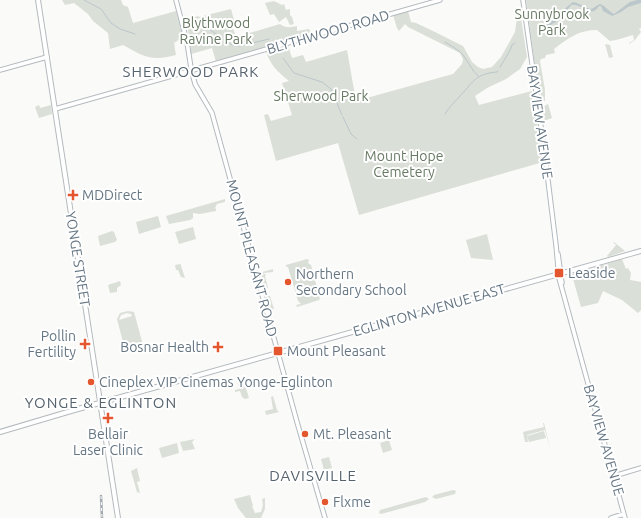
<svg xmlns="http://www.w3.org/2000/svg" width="641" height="518" font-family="Ubuntu,sans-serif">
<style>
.green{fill:#dadfd7;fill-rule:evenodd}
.water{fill:#bbc7cb}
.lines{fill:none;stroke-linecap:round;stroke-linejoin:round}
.stream{stroke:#bbc7cb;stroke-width:1}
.secondary-casing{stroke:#b3babf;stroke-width:5.5}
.primary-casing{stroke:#b5babe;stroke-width:6}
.secondary{stroke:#fff;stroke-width:3.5}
.primary{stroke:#fff;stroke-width:4}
.rail-casing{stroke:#a2aab0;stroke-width:2.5}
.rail{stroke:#fff;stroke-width:1;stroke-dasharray:3;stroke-linecap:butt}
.poi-dot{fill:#e4572e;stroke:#fff;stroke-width:1.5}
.labels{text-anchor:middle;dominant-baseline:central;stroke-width:4;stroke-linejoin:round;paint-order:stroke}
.park-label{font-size:14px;fill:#687a64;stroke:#fff}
.street-label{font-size:14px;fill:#657683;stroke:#fff}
.poi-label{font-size:14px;fill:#657683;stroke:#fff;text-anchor:start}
.neighbourhood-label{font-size:15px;letter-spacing:1px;fill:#57646e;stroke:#fff}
</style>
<rect width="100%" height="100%" fill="#fafaf8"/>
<path class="green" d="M62 0H121L123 5 128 7 133 23 176 11 183 37 174 43 176 55C151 62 143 56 123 45L110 49 108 33 93 21 88 14 74 3 65 5Z
M526 0H641V28L639 29 641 32 635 40 629 44V43L634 40 633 35C625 37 618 40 610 41L597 30C579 30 568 38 554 49L555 53 546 55 545 58 541 59 540 61 545 90V101H542L540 88 537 80Z
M274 1 282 5 284 4 286 10 290 9V15L292 17 294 24 290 25 286 17 279 22 274 14 270 15 265 3Z
M231 9 234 20 231 22 236 37 280 24C286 29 290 27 297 26V31L309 29 312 34 216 62 212 48 191 54 190 38 185 20 198 16 199 17Z
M408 11 411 22 416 23 433 31 463 46 472 62 478 67 483 69 492 67 501 57 515 32 517 18H521L527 57 520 69 506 79 487 88 475 96 479 105 532 91 543 162 359 215 338 143 276 161 264 115 268 114 271 121 292 115 282 83 289 81C278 72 270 65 266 51L288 45 292 58 303 55 306 62 347 50 356 101 453 74 462 64 463 59 460 53 408 27 405 24 399 31 397 28 393 15Z
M605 44 610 45 613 57 609 58Z
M548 104 552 118 544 121 541 108Z
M39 105 40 108 51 105 52 114 39 118 35 107Z
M225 199V202L217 204 215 208 216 209V211L200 214 193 213V218L190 220 169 224 166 216Z
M158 216 161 227 139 234 136 222Z
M193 227 196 239 179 244 175 232Z
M112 231 114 232 117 240 115 242 100 246 98 236Z
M487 234 493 260 471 258 466 240Z
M613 242H614L625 251 608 257 607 256 616 245Z
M307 259 309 260 308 263 311 265 320 299 319 300 297 307 296 305 301 304 298 301 288 267H286V265Z
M622 259 626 269 628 268 631 273 630 280 641 282V310L638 313 622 300 603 291 598 303 581 307 572 275H568Z
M181 264V266L185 278 181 277 178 270H176L175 265Z
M273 269V272L268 274 273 272 264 273 263 275V276L264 274H266L265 276 268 288 265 289V292H264L259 273Z
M120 281 121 285 117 288V292L110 293 108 285Z
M264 294H266L267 296H270L274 309 268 310Z
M128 311 134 312 143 345H141L137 349 131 351 124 346 117 319 120 313ZM127 313 131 314 132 316 119 320 121 315ZM124 339 126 346 139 342V345L136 348 129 349 126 347Z
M244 382 249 398 245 399 242 397 240 391 235 392V390L239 389 238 384Z
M273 396 277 410 279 412 266 415 265 411 273 409 271 397Z
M543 423H544L551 452 545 430 527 435 528 442H525L523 432 544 427Z
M544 431 546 438 529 442 527 436Z
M195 439 192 442 195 449 183 451 180 442Z
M389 440 392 450 383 453 380 443Z
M177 443 179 453 162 458 159 448Z
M329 457 332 468 324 470 321 459Z
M137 468 140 481 137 482 140 493 137 492 131 471Z
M453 490 456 491 455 494 436 499 432 497 434 495Z
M250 495 253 506H252L255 513 261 512 263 505 262 499 265 498V509L261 518H246L238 508 234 499Z
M426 497 429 499 425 502 381 514 379 513 380 510Z"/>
<path class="water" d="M637 0H641V3L628 7 621 12 612 16 603 11 601 6H599C590 20 583 3 571 5 566 12 560 21 552 24 549 27 545 33 540 29 548 24 555 20 561 13 565 9 568 5 573 2 579 3 588 9 591 9 594 8 597 5 600 4 606 6 608 11 614 14L630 2Z"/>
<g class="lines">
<path class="stream" d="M84 0 101 9 111 23 120 29 135 34
M199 22 232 45 240 46 269 39
M445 42C451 46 458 49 463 55 468 62 472 70 478 76
M283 58 294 73 322 82 331 89 342 115
M500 67C503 62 511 50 512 45L515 43
M445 114C449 107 454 103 459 97 473 83 474 74 497 72L498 71
M343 117 351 134 357 139"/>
<g class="secondary-casing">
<path id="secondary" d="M176 0 187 42 191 68 195 84 212 113 297 422 325 518
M523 0 544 148 556 245 559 278 625 518
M0 70 47 57
M55 109 440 0
M558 254 562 283
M614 476 641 468
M611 518 624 514"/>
</g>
<g class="primary-casing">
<path id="primary" d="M38 0 118 518
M0 432 71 411 641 251"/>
</g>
<use href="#secondary" class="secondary"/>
<use href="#primary" class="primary"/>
<g class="rail-casing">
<path id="rail" d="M101 496 102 518"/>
</g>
<use href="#rail" class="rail"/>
</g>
<g class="poi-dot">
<path d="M71 189h4v4h4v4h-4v4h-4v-4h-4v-4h4z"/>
<rect x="554" y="268" width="10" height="10" rx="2"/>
<circle cx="288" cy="282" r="4"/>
<path d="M83 338h4v4h4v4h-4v4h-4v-4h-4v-4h4z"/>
<path d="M216 341h4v4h4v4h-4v4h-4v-4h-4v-4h4z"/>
<rect x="273" y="346" width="10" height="10" rx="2"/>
<circle cx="91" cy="382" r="4"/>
<path d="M106 412h4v4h4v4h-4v4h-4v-4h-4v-4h4z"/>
<circle cx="305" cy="434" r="4"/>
<circle cx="325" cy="502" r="4"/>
</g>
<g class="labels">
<g class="park-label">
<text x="552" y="14">Sunnybrook<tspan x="552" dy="16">Park</tspan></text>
<text x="216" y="23">Blythwood<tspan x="216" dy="16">Ravine Park</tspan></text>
<text x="321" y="96">Sherwood Park</text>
<text x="404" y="156">Mount Hope<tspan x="404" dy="16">Cemetery</tspan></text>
</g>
<g class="street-label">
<text transform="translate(328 32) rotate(-16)">BLYTHWOOD ROAD</text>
<text transform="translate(540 122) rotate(82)">BAYVIEW AVENUE</text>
<text transform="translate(252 258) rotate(75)">MOUNT PLEASANT ROAD</text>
<text transform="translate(78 259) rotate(81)">YONGE STREET</text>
<text transform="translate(429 310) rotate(-16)">EGLINTON AVENUE EAST</text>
<text transform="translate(604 440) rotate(74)">BAYVIEW AVENUE</text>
</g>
<g class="poi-label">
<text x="82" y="195">MDDirect</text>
<text x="568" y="273">Leaside</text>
<text x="296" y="274">Northern<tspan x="296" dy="16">Secondary School</tspan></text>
<text x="76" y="336" text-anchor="end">Pollin<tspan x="76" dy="16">Fertility</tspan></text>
<text x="209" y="347" text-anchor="end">Bosnar Health</text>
<text x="287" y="351">Mount Pleasant</text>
<text x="99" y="382">Cineplex VIP Cinemas Yonge-Eglinton</text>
<text x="108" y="434" text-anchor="middle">Bellair<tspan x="108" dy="16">Laser Clinic</tspan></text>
<text x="313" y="434">Mt. Pleasant</text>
<text x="333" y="502">Flxme</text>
</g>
<g class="neighbourhood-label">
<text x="191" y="71">SHERWOOD PARK</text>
<text x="101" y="402">YONGE &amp; EGLINTON</text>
<text x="313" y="475">DAVISVILLE</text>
</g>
</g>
</svg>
